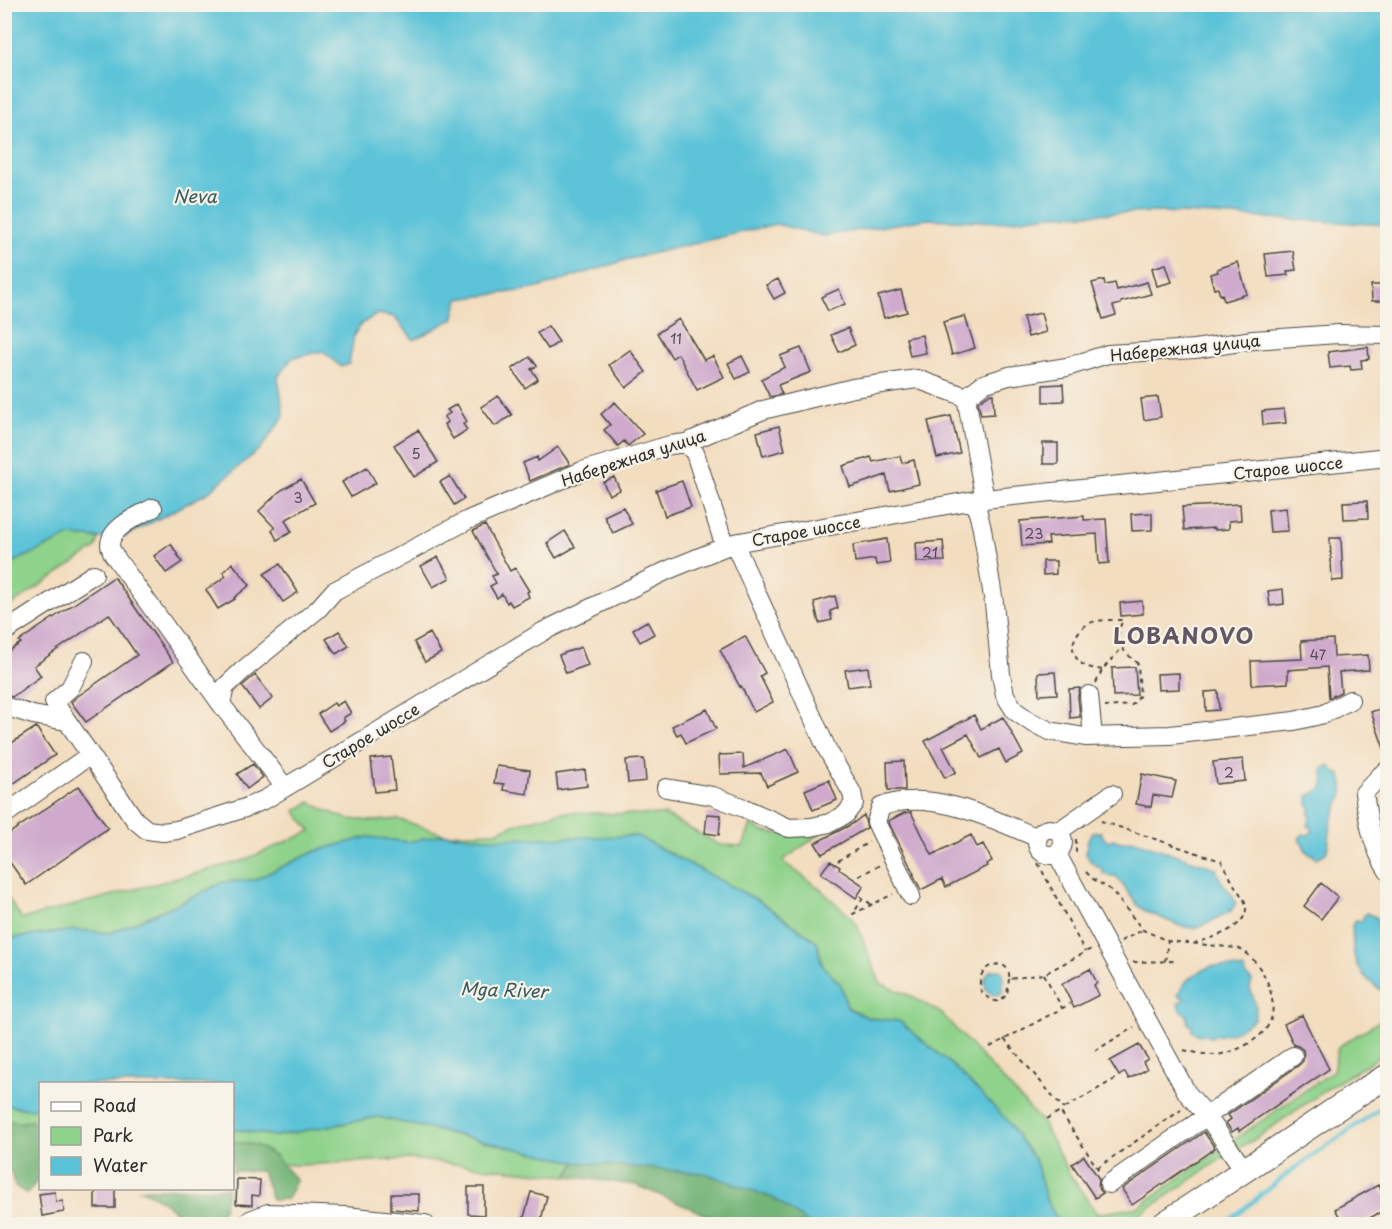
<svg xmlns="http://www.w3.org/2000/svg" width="1392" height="1229" font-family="'Playpen Sans',sans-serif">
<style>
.green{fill:#8fd28b;stroke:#5d7e5b;stroke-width:1.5}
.forest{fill:#73b477;stroke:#4f7051;stroke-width:1.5}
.water{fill:#5bc3d8;stroke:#437782;stroke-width:1.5}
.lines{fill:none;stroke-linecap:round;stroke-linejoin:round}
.stream{stroke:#5bc3d8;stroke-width:4.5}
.building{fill:#cfaacd}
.minor-casing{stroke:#494641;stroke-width:20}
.major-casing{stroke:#494641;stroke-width:26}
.path{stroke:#494641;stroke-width:2;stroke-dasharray:4.5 4.5;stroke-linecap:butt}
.minor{stroke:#fff;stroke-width:18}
.major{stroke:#fff;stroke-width:24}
.labels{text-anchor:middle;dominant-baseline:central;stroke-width:4.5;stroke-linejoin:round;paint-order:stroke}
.number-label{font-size:14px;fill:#544b54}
.street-label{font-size:16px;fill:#2b2b2b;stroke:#f7f3e8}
.water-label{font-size:18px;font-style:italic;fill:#39595f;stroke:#f7f3e8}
.district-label{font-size:22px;font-weight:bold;letter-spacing:1.5px;fill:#645764;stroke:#f7f3e8}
</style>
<rect width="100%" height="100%" fill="#f7f3e8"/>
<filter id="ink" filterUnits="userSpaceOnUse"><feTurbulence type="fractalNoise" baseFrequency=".0167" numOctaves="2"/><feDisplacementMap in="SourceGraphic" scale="12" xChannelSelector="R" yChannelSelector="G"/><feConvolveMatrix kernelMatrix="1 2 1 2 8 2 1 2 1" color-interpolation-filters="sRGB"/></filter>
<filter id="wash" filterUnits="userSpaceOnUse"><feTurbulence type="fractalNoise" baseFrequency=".008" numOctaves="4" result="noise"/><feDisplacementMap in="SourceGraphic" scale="24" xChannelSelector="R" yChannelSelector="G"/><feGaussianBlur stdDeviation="1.35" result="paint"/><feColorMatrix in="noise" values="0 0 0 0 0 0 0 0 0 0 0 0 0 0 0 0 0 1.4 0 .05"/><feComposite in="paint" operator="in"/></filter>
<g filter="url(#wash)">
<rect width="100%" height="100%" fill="#f3ddbf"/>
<path class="green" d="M70 536 99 538 96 548 5 609V566Z
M310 802 327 811 348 819 374 821 398 819 444 834 495 832 519 823 561 812 665 815 720 845 743 846 751 824 764 832 797 835 820 834 782 861 819 888 856 922 880 983 909 995 941 1013 1042 1122 1070 1175 1097 1214 1138 1207 1221 1149 1224 1157 1126 1224H1060L1046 1200 1036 1162 1006 1120 953 1066 899 1021 869 1018 847 1007 841 985 822 965 817 941 759 901 637 836 497 839 444 834 408 842 368 837 316 851 254 880 223 882 193 897 111 933 75 930 5 939 4 892 22 919 242 861 311 831 295 811Z
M1387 1016V1052L1327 1089 1252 1141 1238 1148 1231 1142 1333 1071 1338 1047Z
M4 1105 28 1109 40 1107V1151L5 1146Z
M378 1117 576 1162 567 1176 409 1159 300 1165 233 1163V1129L276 1136Z"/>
<path class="forest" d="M40 1120V1177L27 1194 15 1186 11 1172 5 1164V1121L21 1122Z
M236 1142 256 1145 275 1156 296 1180 287 1199 272 1200 262 1171H234L233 1174V1143Z
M576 1162 704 1173 774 1198 809 1224H728L636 1185 567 1176Z
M138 1189 227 1188V1189L224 1207 216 1220 218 1224H188C174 1209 158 1195 138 1189Z"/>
<path class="water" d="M4 5H1387V225L1161 212 1050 215 1000 222 927 219 823 236 776 224 629 259 535 289 459 299 453 319 414 340 394 317 378 314 361 324 354 335 349 364 341 367 323 351 292 358 278 377 284 416 261 448 207 493 126 536 99 538 70 536 5 566Z
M1329 765 1335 773 1340 774C1350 797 1335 804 1331 824 1329 834 1330 844 1326 853L1317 858 1314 857 1313 854 1310 855C1307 852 1304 849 1303 844L1299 840 1300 837 1303 834 1308 835 1313 831 1311 827 1308 826 1310 819 1309 812 1311 809 1308 804V796L1320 790 1324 784 1323 769Z
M1094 832H1101L1103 837 1108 841 1113 839C1120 843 1125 843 1132 840L1216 868C1218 882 1231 890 1236 903L1231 911 1200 927 1191 928 1180 926 1147 912 1138 906 1116 876H1110L1103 874 1102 868C1093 865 1089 861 1086 853 1090 843 1083 841 1094 832Z
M444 834 497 839 637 836 759 901 817 942 822 965 841 985 847 1008 869 1018 899 1021 953 1066 1006 1119 1036 1162 1046 1200 1060 1224H809L773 1198 704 1173 576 1162 378 1117 275 1136 233 1129 232 1084H40V1107L28 1109 5 1105V939L75 930 111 933 193 897 223 882 254 880 316 851 368 837 408 842Z
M1367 913 1376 917 1378 925 1387 936V993C1374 987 1359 974 1355 959 1352 949 1353 937 1352 926L1356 920 1363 921V917Z
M1212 966 1229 967 1245 970 1246 975 1252 981 1250 988 1256 1006 1255 1018C1239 1032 1230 1034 1209 1037L1204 1034 1199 1035 1192 1031V1027L1188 1023 1187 1015 1181 1010 1178 1004 1184 999 1183 997 1179 996 1178 994C1185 979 1196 972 1212 966Z
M993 970H1000C1005 974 1004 976 1003 982 1002 985 1003 989 1003 992 989 1003 975 979 993 970Z"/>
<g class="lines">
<path class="stream" d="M1225 1224 1292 1170 1388 1103"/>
</g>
<g id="blocks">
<path class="building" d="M1293 251 1296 270 1287 271 1288 275 1268 277 1265 254Z
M1238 262 1247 294 1224 301 1222 294 1220 295 1218 288 1214 289 1210 274 1218 272 1217 269Z
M1166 264 1172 282 1157 286 1152 268Z
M778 279 785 293 774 299 766 285Z
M1104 280 1105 285 1115 283 1117 290 1147 282 1151 294 1121 302V304L1113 306 1116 315 1103 319 1092 283Z
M1371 285H1388V301H1372Z
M839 289 845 304 828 311 821 297Z
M901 290 907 312 884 318 878 296Z
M1041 313 1046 332 1028 337 1023 317Z
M965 316 975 348 952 355 943 322Z
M679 319 704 360 713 356 724 377 697 390 678 354 672 358 657 333Z
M548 326 559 342 548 349 537 333Z
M848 328 855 345 839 352 831 335Z
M922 335 926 353 910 356 906 338Z
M1368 347 1369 359 1361 360 1362 369 1351 370 1350 366 1330 368 1328 352Z
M801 348 811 372 778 385 782 394 770 397 761 379 785 367 780 356Z
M630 350 646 372 626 388 609 365Z
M742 356 750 372 736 379 728 363Z
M530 357 537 366 531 369 538 379 525 388 512 369Z
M1063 384 1064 401 1043 402V385Z
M993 394 994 414 981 415 978 402 988 395Z
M498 396 512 415 495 426 481 407Z
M1158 397 1161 417 1144 420 1141 399Z
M615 402 643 434 629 445 628 446 624 441 618 446 604 430 610 425 601 414Z
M457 404 467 422 463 424 467 430 453 439 444 424 448 422 444 417 450 413 447 410Z
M1284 409 1286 423 1263 425 1262 411Z
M951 416 960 453 937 458 928 421Z
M779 426 785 450 763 456 757 432Z
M418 430 438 462 414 477 394 445Z
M1043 443H1058V464H1043Z
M558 447 570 464 530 481 523 463 537 457 538 461Z
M900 456 902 463 914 460 919 484 890 491 886 475 850 487 843 466 871 457 873 462Z
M367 467 376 483 351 497 342 482Z
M450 476 464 499 454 505 440 482Z
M614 477 620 490 609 495 603 482Z
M301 479 315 503 285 520 292 532 277 540 272 530 275 528 259 511 280 491Z
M682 481 691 507 665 516 656 490Z
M1367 501 1368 518 1344 519 1343 502Z
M1240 504 1241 520 1229 521V529L1215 530V528L1184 530 1182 507Z
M623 507 632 524 613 533 604 516Z
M1286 508 1288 531 1270 532 1268 510Z
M1152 513V530L1132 531 1131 514Z
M1084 516V520L1106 519 1109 563 1099 564 1097 534 1048 537 1049 544 1022 546 1020 521Z
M485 525 510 571 515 568 529 591 527 592 529 597 512 606 509 601 507 603 502 594 497 598 490 586 496 583 492 576 497 574 473 531Z
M565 531 575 547 556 558 547 543Z
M1330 538H1341L1343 580 1332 581Z
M887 539 890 563 876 565 875 559 855 562 853 545Z
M943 541 945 561 917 562 916 543Z
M171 544 182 562 166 573 154 556Z
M438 557 450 578 433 587 421 566Z
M1043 561H1056V574L1043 575Z
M232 563 250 585 234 598 235 599 218 609 206 590 226 576 223 572Z
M280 564 298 592 283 602 264 574Z
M114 577 173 662 86 722 71 702 78 696 137 655 109 614 34 666 41 676 12 697 7 695 4 691V654L21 643 19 641Z
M1283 589 1284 604 1270 606 1268 591Z
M835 596 838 608 830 611 832 620 819 623 814 602Z
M1142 601 1143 614 1121 616 1120 603Z
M647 621 654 634 640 642 633 629Z
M339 631 349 646 336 654 326 639Z
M430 633 441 653 425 662 414 642Z
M745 636 765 673 760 676 773 702 754 712 741 686 740 687 720 650Z
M1333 639 1334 657 1368 655 1369 670 1339 672 1341 692 1329 698 1327 667 1288 670V683L1252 685 1251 661 1302 659 1301 641Z
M581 647 588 665 566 673 559 655Z
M868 667 870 684 848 687 845 670Z
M1135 667 1137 695 1113 696 1112 668Z
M1055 672 1057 694 1039 695 1038 673Z
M1179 673V689L1158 690 1157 674Z
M255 675 273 698 259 709 242 686Z
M1080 688 1078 696 1080 717 1070 718 1069 689Z
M1218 691 1219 710 1206 711 1205 692Z
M344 701 351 713 343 718 345 721 329 731 318 714 334 703 336 706Z
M1388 706V754H1386L1371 712Z
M707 709 716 729 686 743 681 733 677 735 672 726Z
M974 715 981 729 1003 717 1023 754 1006 763 999 749 981 758 968 734 943 747 956 772 945 778 925 741Z
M36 727 55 755 4 790V748Z
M788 749 798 772 767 786 761 773 720 774 719 755 743 754 744 768Z
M391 757 395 790 375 792 371 759Z
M644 759 646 781 628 783 626 760Z
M1243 759 1245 781 1216 784 1213 762Z
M904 761 905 790H888L887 762Z
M253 764 263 777 247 789 237 774Z
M497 766 530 770 527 794 503 790 504 784 494 783Z
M585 770 587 786 558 790 556 774Z
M1142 774 1176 781 1172 798 1153 795 1151 807 1136 804Z
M829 780 837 800 813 810 805 790Z
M79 786 108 828 26 885 4 854V837Z
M911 812 932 855 971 835 977 847 983 844 992 861 986 864 987 866 946 887 942 879 921 890 913 874H914L888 821 904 813Z
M707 814 721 815 719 835 705 833Z
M864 815 867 828 822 854 815 843 852 824Z
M830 861 840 867 839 869 864 886 856 898 821 873Z
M1321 883 1338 897 1321 919 1304 906Z
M1090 969 1097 983 1094 985 1099 995 1074 1008 1062 984Z
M1302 1015 1329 1069 1239 1131 1238 1128 1232 1132 1226 1123 1231 1119 1228 1115 1299 1065 1303 1061 1304 1056 1303 1050 1298 1046 1294 1045 1284 1024Z
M1139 1045 1148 1059 1143 1062 1147 1069 1129 1079 1125 1072 1119 1076 1110 1061Z
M1204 1132 1215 1148 1132 1205 1122 1189Z
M1084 1156 1099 1179 1098 1186 1100 1190 1103 1193 1095 1198 1072 1164Z
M237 1179 260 1180 259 1196 252 1195V1205L236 1204Z
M1378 1185 1388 1200V1208L1359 1224H1344L1335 1209Z
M468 1187H484V1215L468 1214Z
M95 1188H115V1208H95Z
M55 1192 56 1202 63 1201 64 1212 42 1216 39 1194Z
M531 1192 547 1196 540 1224 523 1221Z
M391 1194H419V1211L391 1209Z"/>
</g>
</g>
<g filter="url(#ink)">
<use href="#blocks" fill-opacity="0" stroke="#494641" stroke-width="1.5"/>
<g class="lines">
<g class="minor-casing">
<path id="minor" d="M966 397 983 384 1009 376 1067 367 1108 354 1195 349 1253 340 1338 334 1388 335
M966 397 985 500
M686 443 695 453 725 547
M975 500 982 529 994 603 1001 674 1005 695 1015 711 1031 722 1050 731 1085 737 1170 735 1294 721 1324 714 1350 700
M153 508C140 515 110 527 110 545 110 548 112 551 113 554L221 704 284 786
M4 632 94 574
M84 661 70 688 54 702 135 820 147 830 163 832 177 830 245 808 266 799 544 631 668 570 734 543 975 500 1388 457
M1089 695 1093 737
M221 704 225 687 242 671 318 609 334 591 468 520 582 471 670 445 686 443 763 410 853 388 917 379 966 397
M4 706 33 715 66 721
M1388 770 1381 775 1364 793C1368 820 1372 847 1388 871
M666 788 713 796 744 808 789 828 811 827 830 823 846 814 854 803 852 793 827 749 734 543
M4 815 90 755
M1037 842a13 13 0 1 1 26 0a13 13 0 1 1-26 0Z
M1059 831 1112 794
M1057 854 1187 1093 1207 1116 1244 1170
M911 896 876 822 881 807C928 787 993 819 1038 838
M1109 1184 1293 1056
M248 1224 250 1220 268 1213 345 1216 425 1224"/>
</g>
<g class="major-casing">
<path id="major" d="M1164 1224 1363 1091 1388 1076"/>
</g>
<path class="path" d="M1102 670C1094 668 1085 668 1080 662 1066 650 1075 630 1090 623 1099 619 1113 620 1123 620 1112 643 1121 648 1138 664L1140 695 1132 705 1105 707
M1096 683 1102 670 1121 649
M1101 821 1221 861C1227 869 1230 878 1235 886 1238 891 1243 897 1245 902 1253 927 1212 938 1195 943
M1076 839V855
M838 861 869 842
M1038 863 1085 952
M1086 872 1093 879 1111 890 1143 930 1168 941 1237 948C1249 953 1254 960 1261 970 1269 982 1276 1003 1271 1019 1265 1039 1235 1053 1215 1055 1204 1055 1193 1052 1183 1050
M859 876 880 865
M860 896 872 905
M863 898 853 914 893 894
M1121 941 1143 930
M1165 961 1168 941
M1133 962 1178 961
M1044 974 1062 1008
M1009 979 1007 995 999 1001C993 1002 987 998 983 993 980 990 980 989 980 984 978 962 1012 956 1009 979L1044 974 1091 949
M1004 1039 1064 1109
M990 1047 1070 1004
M1095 1051 1134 1027
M1065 1108 1115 1079
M1047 1119 1060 1111 1100 1172
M1097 1168 1181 1110"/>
<use href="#minor" class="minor"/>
<use href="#major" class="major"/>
</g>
</g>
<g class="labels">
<g class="number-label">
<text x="676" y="338">11</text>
<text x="416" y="453">5</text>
<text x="298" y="497">3</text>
<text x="1034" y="533">23</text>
<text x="930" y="552">21</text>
<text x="1318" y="654">47</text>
<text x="1229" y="772">2</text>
</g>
<g class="street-label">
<text transform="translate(1185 347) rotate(-6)">Набережная улица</text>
<text transform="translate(633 457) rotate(-18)">Набережная улица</text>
<text transform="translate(1288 467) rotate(-6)">Старое шоссе</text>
<text transform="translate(806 530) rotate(-10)">Старое шоссе</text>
<text transform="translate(370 735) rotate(-31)">Старое шоссе</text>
</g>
<g class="water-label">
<text x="195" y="195">Neva</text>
<text transform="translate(504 989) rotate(2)">Mga River</text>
</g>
<g class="district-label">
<text x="1184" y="634">LOBANOVO</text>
</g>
</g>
<rect width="1392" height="1229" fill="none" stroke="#f7f3e8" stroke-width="24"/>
<rect x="39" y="1082" width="195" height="108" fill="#f7f3e8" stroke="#a5a39c" stroke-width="1.5"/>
<rect x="51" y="1102" width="30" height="9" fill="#ffffff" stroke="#a5a39c" stroke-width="1.5"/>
<text x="93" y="1112" font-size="18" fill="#2b2b2b">Road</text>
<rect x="51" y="1127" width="30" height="18" fill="#8fd28b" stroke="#a5a39c" stroke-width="1.5"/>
<text x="93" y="1142" font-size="18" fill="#2b2b2b">Park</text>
<rect x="51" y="1157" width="30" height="18" fill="#5bc3d8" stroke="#a5a39c" stroke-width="1.5"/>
<text x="93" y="1172" font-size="18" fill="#2b2b2b">Water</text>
</svg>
